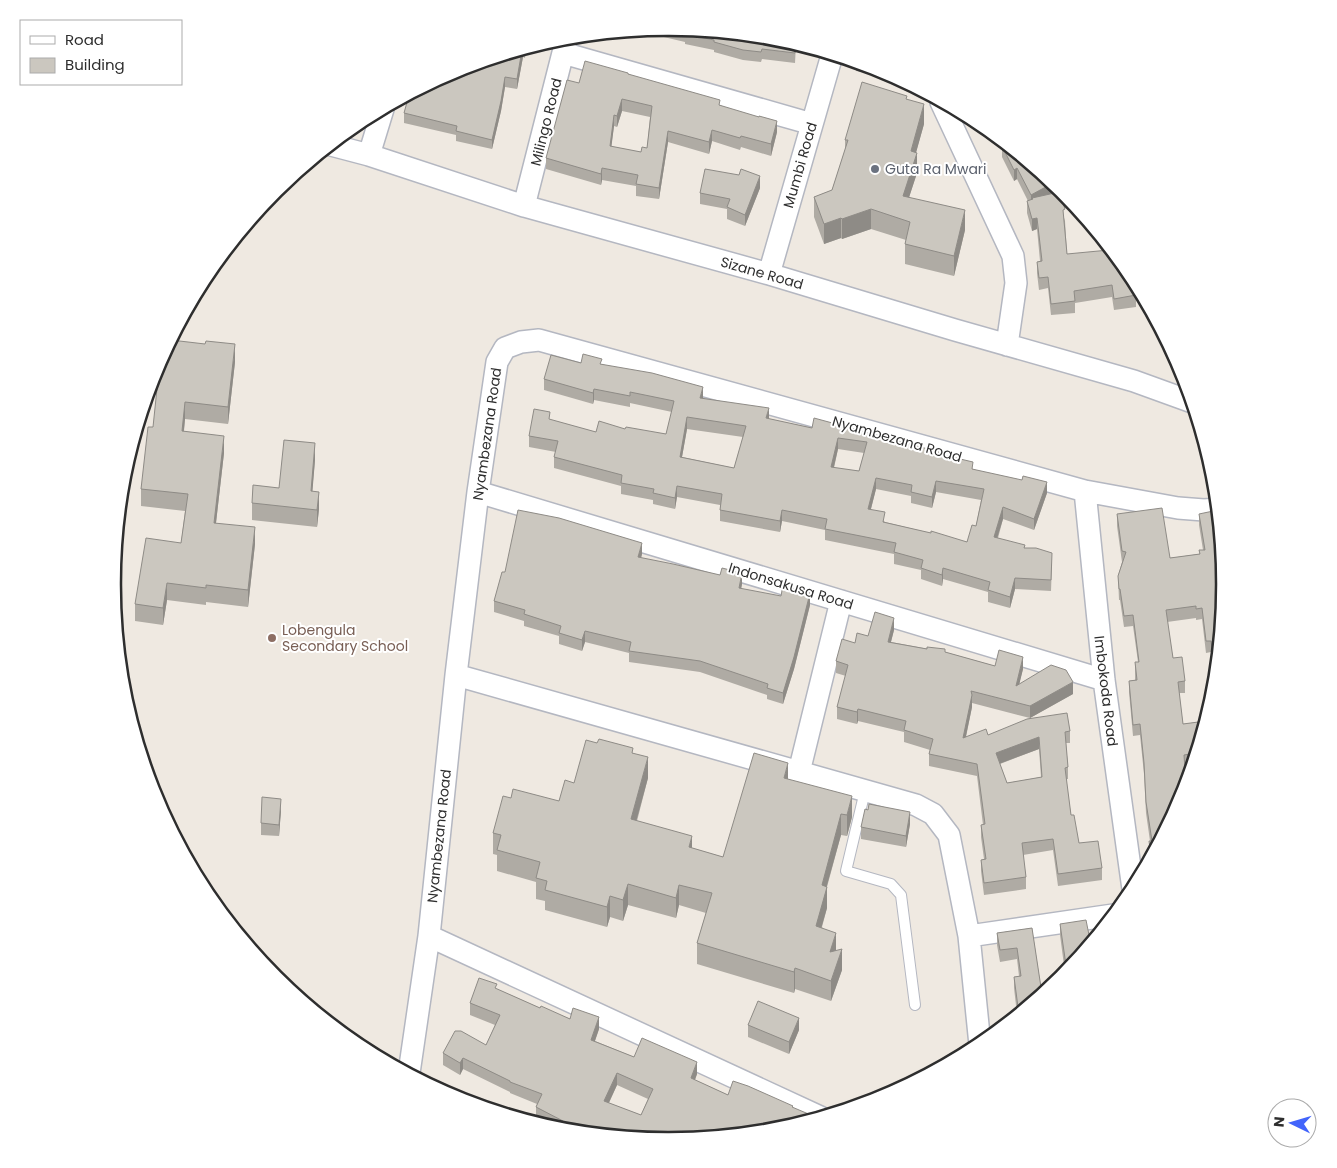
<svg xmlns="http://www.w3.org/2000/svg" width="1337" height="1168" font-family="Poppins,sans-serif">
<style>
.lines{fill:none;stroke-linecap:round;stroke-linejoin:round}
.service-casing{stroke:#b4b7c1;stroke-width:12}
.minor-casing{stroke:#b4b7c1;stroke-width:24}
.service{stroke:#fff;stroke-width:10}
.minor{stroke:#fff;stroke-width:21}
.wall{fill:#afaba4;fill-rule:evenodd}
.shaded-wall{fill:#8e8b86}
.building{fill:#cbc7bf;stroke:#8e8b86;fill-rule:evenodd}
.worship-dot{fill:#6b7280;stroke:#fff;stroke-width:2}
.education-dot{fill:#8d6e63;stroke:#fff;stroke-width:2}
.labels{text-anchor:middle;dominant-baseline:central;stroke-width:4;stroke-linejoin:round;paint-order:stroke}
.street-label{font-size:14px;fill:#2e2e2e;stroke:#fff}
.worship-label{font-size:14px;fill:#5b616d;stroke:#fff;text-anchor:start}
.education-label{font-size:14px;fill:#785e54;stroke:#fff;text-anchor:start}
.rim{fill:none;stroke:#2e2e2e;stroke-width:2.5}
</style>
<rect width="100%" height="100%" fill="#efe9e1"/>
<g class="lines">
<g class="service-casing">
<path id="service" d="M865 791 846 871 891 884 901 895 915 1005"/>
</g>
<g class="minor-casing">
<path id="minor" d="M563 53 812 124
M941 102 1013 256 1016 283 1007 345
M331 145 369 155 524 206 769 274 955 330 1134 381 1192 402
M369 155 383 109
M524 206 567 37
M769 274 832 55
M1085 491 1104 680 1133 889
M478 492 1104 680
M456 675 916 805 933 814 949 835 969 936 980 1045
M799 772 841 601
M429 936 820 1117
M969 936 1113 915
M409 1073 429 936 456 675 478 492 497 362 505 348 521 342 539 340 1085 491 1178 508 1204 510 1218 509"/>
</g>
<use href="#service" class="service"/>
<use href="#minor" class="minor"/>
</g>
<path class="wall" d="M669 28 796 44 795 63 762 59 761 62 743 60 714 52V50L685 44V42L638 31Z
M526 48 525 58 523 57 517 89 505 87 501 111 492 149 456 141V135L404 123V113L456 70Z
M856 62 882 70 883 71 882 75 856 71Z
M628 74 720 105 777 132 771 156 741 147 740 150 712 141 709 154 668 142 659 199 636 196V186L602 180 601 185 546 169V158L579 83ZM622 111 650 117 647 148 641 152 611 147 614 126 617 127Z
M907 99 924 124 916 152 917 173 909 197 965 230 954 276 905 264V244L906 240 871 229 842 239 841 238 824 244 814 217V197L832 190 845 150V140Z
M1002 146 1056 185V192L1065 221 1067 254 1131 275 1141 293 1136 294V307L1114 310 1112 297 1075 303V313L1051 315 1048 288 1039 290 1037 273V262L1040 261 1037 229 1032 231 1027 213V201H1028L1017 179 1014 181 1002 157Z
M760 188 745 226 727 219V209L700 204V193Z
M235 362 228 424 185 419 184 431 224 453 216 523 255 544 248 607 206 602V605L167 600 163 625 135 621V604L181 543 185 511 141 506V489L153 427Z
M581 363 602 364 703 398 769 419 939 454 973 469 1047 493 1034 530 1003 519 998 538 1025 548 1052 564 1051 591 1015 589 1010 608 988 602V592L943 579 942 586 921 579V570L894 564V554L825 540V530L782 521 780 532 720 521V505L677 497 675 509 653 504V500L621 494V486L554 468V457L556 452 529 447V436L550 420 596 432 625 429 666 434 672 412 630 403V407L594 400 593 404 544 390V379ZM687 429 743 437 734 468 682 457ZM838 449 864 453 859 471 834 468ZM876 489 911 496V503L932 508 936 492 981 500 976 526 967 542 885 522 871 509Z
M315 460 312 492 319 509 317 527 252 520V503L279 488Z
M1117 514 1170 558 1199 554 1203 550 1199 525V514L1225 584 1215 682 1211 652 1206 653 1202 619 1196 620V618L1167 622 1173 658 1185 681V693H1179L1183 724 1206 721 1192 765 1185 766 1183 797 1150 858 1149 841H1150L1146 813 1144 774 1140 735 1133 736 1129 692V681L1135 680V662H1138L1133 626 1124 627 1120 600H1119L1118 576 1122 562 1117 526Z
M642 554 641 558 742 584 741 589 810 605 794 669 783 704 767 699V695L700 672 629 662V653L585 642 582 651 559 644V636L524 626V621L494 612V601L505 572Z
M894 630 891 642 945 652 995 666 1023 669 1019 684 1073 694 1030 718 972 703V707L966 737 988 735 1070 731V743H1066L1068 767V779H1066L1071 815 1079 843 1102 868V880L1058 886 1053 850 1023 855 1026 877V889L984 895 981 871V860L984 859 981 837V825H983L977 776 929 766V754L930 750 904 742V732L858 721 857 724 837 719V707L846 676 836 673V661L855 643 868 636ZM1039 749 1041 777 1007 783 1000 764Z
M633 753 648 778 637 821 692 848 723 857 788 779 852 817 847 836 841 835 827 887V908L822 927 836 950 842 970 831 1001 795 989 794 993 697 964V943L706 913 679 905 676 918 628 905 623 921 610 917 607 927 545 910V901L536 899V882L497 871V855L493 854V833L511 798 559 801 574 783Z
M281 810 279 836 261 835V823Z
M868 810 910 824 906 847 861 839V827Z
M1060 924 1089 935 1098 933 1065 973 1060 935Z
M1032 928 1042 994 1017 1014 1014 988V977L1019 976 1017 959 1000 962 997 945V933Z
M497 989 540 1008 599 1029 595 1041 634 1057 697 1074 695 1080 728 1095 748 1086 668 1140 560 1130 555 1128 536 1118V1107L537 1104 510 1093V1092L463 1069 460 1075 443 1065V1053L486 1045 495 1025 470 1015V1003ZM617 1085 648 1099 641 1115 609 1103Z
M748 1025 799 1030 789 1054 748 1037Z"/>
<path class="shaded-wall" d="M522 50 523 57 517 89V79Z
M505 77V87L501 111 492 149V140Z
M622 99V111L617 127V116Z
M924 104V124L911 171V151Z
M614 115V126L610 158V146Z
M777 121V132L771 156V144Z
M712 130V141L709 154V142Z
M668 131V142L659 199V188Z
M917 153V173L903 216V196Z
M602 168V180L601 185V174Z
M1017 168V179L1014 181V170Z
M760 176V188L745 226V215Z
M1053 183 1056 185V193L1033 199 1032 198V206H1031V195Z
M871 209V229L842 239V219Z
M965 210V230L954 276V256Z
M841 218V238L824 244V224Z
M1037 218V229L1032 231V219Z
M235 344V362L228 424V407Z
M703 387V398H700Z
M594 389V400L593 404V393Z
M185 402V419L182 448V431Z
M769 408V419L766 418Z
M687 417V429L680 468V457Z
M224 436V453L214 540V523Z
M838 438V449L831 479V467Z
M315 443V460L311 509V491Z
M876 478V489L868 520V509Z
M936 481V492L932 508V497Z
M1047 482V493L1034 530V519Z
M677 486V497L675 509V498Z
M319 492V509L317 527V510Z
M1003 507V519L994 548V537Z
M782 510V521L780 532V521Z
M255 527V544L248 607V590Z
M642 543V554L638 569V557Z
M943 568V579L942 586V575Z
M742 573V584L739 599V588Z
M1015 578V589L1010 608V597Z
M167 583V600L163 625V608Z
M810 593V605L794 669 783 704V693Z
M894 618V630L888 653V642Z
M585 631V642L582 651V640Z
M1023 657V669L1016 698V686Z
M1073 682V694L1030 718V706Z
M972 695V707L963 750V738Z
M858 709V721L857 724V712Z
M1039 737V749L996 765V753Z
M648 757V778L631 840V819Z
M788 763V784L784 778Z
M852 796V817L847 836V815Z
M281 799V810L279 836V825Z
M910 812V824L906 847V836Z
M841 814V835L822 903 827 887V908L816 946V926L822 885Z
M692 836V857L689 847Z
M628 884V905L623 921V900Z
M679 885V905L676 918V898Z
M610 896V917L607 927V907Z
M836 933V953L830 952Z
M842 949V970L831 1001V981Z
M795 968V989L794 993V972Z
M599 1017V1029L591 1052V1040Z
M799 1018V1030L789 1054V1042Z
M463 1058V1069L460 1075V1063Z
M697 1062V1074L691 1090V1078Z
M617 1073V1085L604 1113V1101Z"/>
<path class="building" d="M667 28 777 38 795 44V53L762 49 761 52 743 50 714 42V40L685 34 686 32Z
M522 50 517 79 505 77 501 101 492 140 456 131 457 126 404 113 409 95 456 70Z
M585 61 628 73V74L720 100 719 105 759 117V116L777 121 771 144 741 136 740 138 712 130 709 142 668 131 659 188 636 184 638 175 602 168 601 174 546 158 567 80 579 83ZM622 99 652 106 647 148 642 147 641 152 610 146 614 115 617 116Z
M862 82 907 96 906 99 924 104 911 151 917 153 903 196 965 210 954 256 905 244 910 222 871 209 842 219 841 218 824 224 814 197 832 190 848 140H845Z
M1005 144 1053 183 1031 195 1017 168 1014 170 1002 146Z
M705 169 739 175 741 169 760 176 745 215 727 207 730 199 700 193Z
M1059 192 1065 209 1063 210 1067 254 1109 250V247L1131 275 1135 283H1134L1136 295 1114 299 1112 285 1074 291 1075 301 1051 304 1048 277 1039 278 1037 262 1042 261 1037 218 1032 219 1027 201 1033 199 1032 198Z
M171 340 205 344 206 341 235 344 228 407 185 402 182 431 224 436 214 523 255 527 248 590 206 585V588L167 583 163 608 135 604 146 538 181 543 188 494 141 489 148 427H153L160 360Z
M583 354 602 359 600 364 652 373 703 387 700 398 769 408 766 418 812 428 814 418 939 452V454L973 462 972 469 1022 480 1023 476 1047 482 1034 519 1003 507 994 537 1025 545 1024 548H1036L1052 553 1051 580 1015 578 1010 597 988 590 990 582 943 568 942 575 921 568 923 560 894 552 896 543 825 529 827 519 782 510 780 521 720 510 722 494 677 486 675 498 653 493 654 489 621 483 622 475 554 457 558 441 529 436 534 409 550 412 549 419 596 432 599 421 625 429 626 427 666 434 674 401 630 392V396L594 389 593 393 544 379 551 355 581 363ZM687 417 746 426 734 468 680 457ZM838 438 867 442 859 471 831 467ZM876 478 912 485 911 492 932 497 936 481 984 489 976 526 972 525 967 542 931 531V533L883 522 885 512 868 509Z
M284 440 315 443 311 491 319 492 317 510 252 503 253 485 279 488Z
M1162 508 1170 558 1200 554 1199 550H1205L1199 514 1218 510 1225 584 1216 676 1211 641H1206L1202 608 1196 609V606L1166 610 1173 658 1182 657 1185 681 1178 682 1183 724 1206 721 1196 753 1184 755 1186 784 1183 797 1151 856 1149 841H1152L1146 802 1144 763 1140 724 1133 725 1129 681 1137 680 1135 662H1139L1133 615 1124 616 1120 589H1119L1118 576 1126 552 1122 551 1117 514Z
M518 510 559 518 642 543 638 557 673 564 720 575 722 568 742 573 739 588 781 596 783 585 810 593 794 657 783 693 767 688 768 684 700 661 629 651 631 642 585 631 582 640 559 633 561 626 524 614 525 610 494 601 502 572H505Z
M875 612 894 618 888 642 927 649V647L945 649V652L995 666 999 650 1023 657 1016 686 1051 665 1066 670 1073 682 1030 706 971 691 972 695 963 738 986 729 988 735 1027 719 1067 713 1070 731 1065 732 1068 767 1065 768 1071 815H1074L1079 843 1098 841 1102 868 1058 874 1053 839 1022 843 1026 877 984 883 981 860 986 859 981 825 985 824 977 764 929 754 933 739 904 730 906 721 858 709 857 712 837 707 848 665 836 661 842 639 855 643 857 633 868 636ZM1039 737 1042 777 1007 783 996 753Z
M1212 689H1215L1213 696Z
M599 739 633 748 632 753 648 757 631 819 692 836 689 847 723 857 754 753 788 763 784 778 852 796 847 815 841 814 822 885 827 887 816 926 836 933 830 952 842 949 831 981 795 968 794 972 697 943 712 893 679 885 676 898 628 884 623 900 610 896 607 907 545 890 547 881 536 878 540 862 497 850 501 835 493 833 503 796 511 798 513 789 559 801 565 780 574 783 586 740 597 743Z
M262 797 281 799 279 825 261 823Z
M869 804 910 812 906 836 861 827 865 809 868 810Z
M1086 920 1089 935 1098 933 1067 972 1060 924Z
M1032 928 1042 994 1022 1010V1007H1018L1014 977 1021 976 1017 948 1000 950 997 933Z
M479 978 497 984 495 988 540 1008 541 1006 570 1019 573 1008 599 1017 591 1040 634 1057 642 1038 697 1062 691 1078 728 1095 733 1081 748 1086 793 1106 792 1107 818 1118 777 1130 668 1140 607 1134 592 1129 590 1133 559 1130 563 1121 536 1107 542 1094 510 1082V1081L463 1058 460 1063 443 1053 455 1031H461L486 1045 500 1015 470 1003ZM617 1073 653 1089 641 1115 604 1101Z
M758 1001 799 1018 789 1042 748 1025Z"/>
<circle class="worship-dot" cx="875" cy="169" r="5"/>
<circle class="education-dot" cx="272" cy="638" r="5"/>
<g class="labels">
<g class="street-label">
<text transform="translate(546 122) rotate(-76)">Milingo Road</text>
<text transform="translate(800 165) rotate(-74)">Mumbi Road</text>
<text transform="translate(762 273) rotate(16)">Sizane Road</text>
<text transform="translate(487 434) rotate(-82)">Nyambezana Road</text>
<text transform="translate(897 439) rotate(16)">Nyambezana Road</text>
<text transform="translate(791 586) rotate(17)">Indonsakusa Road</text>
<text transform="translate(1106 691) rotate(83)">Imbokoda Road</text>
<text transform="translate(439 836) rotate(-84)">Nyambezana Road</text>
</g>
<g class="worship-label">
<text x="885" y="169">Guta Ra Mwari</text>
</g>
<g class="education-label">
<text x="282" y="630">Lobengula<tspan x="282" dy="16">Secondary School</tspan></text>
</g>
</g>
<path d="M0 0H1337V1168H0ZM668 36H669A547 547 0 0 1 1216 583V585A547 547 0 0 1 669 1132H668A547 547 0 0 1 121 585V583A547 547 0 0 1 668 36Z" fill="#fff" fill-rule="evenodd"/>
<path class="rim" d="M668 36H669A547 547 0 0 1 1216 583V585A547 547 0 0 1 669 1132H668A547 547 0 0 1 121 585V583A547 547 0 0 1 668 36Z"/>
<rect x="20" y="20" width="162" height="65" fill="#ffffff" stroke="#ababab"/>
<rect x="30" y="36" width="25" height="8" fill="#ffffff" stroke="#ababab"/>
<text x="65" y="45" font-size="15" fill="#2e2e2e">Road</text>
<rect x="30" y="58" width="25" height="15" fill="#cbc7bf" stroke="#ababab"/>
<text x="65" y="70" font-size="15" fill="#2e2e2e">Building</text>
<g transform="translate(1292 1123) rotate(275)"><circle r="24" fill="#ffffff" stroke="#ababab"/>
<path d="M0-4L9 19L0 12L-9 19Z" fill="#4264fb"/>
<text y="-8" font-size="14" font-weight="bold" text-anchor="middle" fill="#2e2e2e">N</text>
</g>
</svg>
